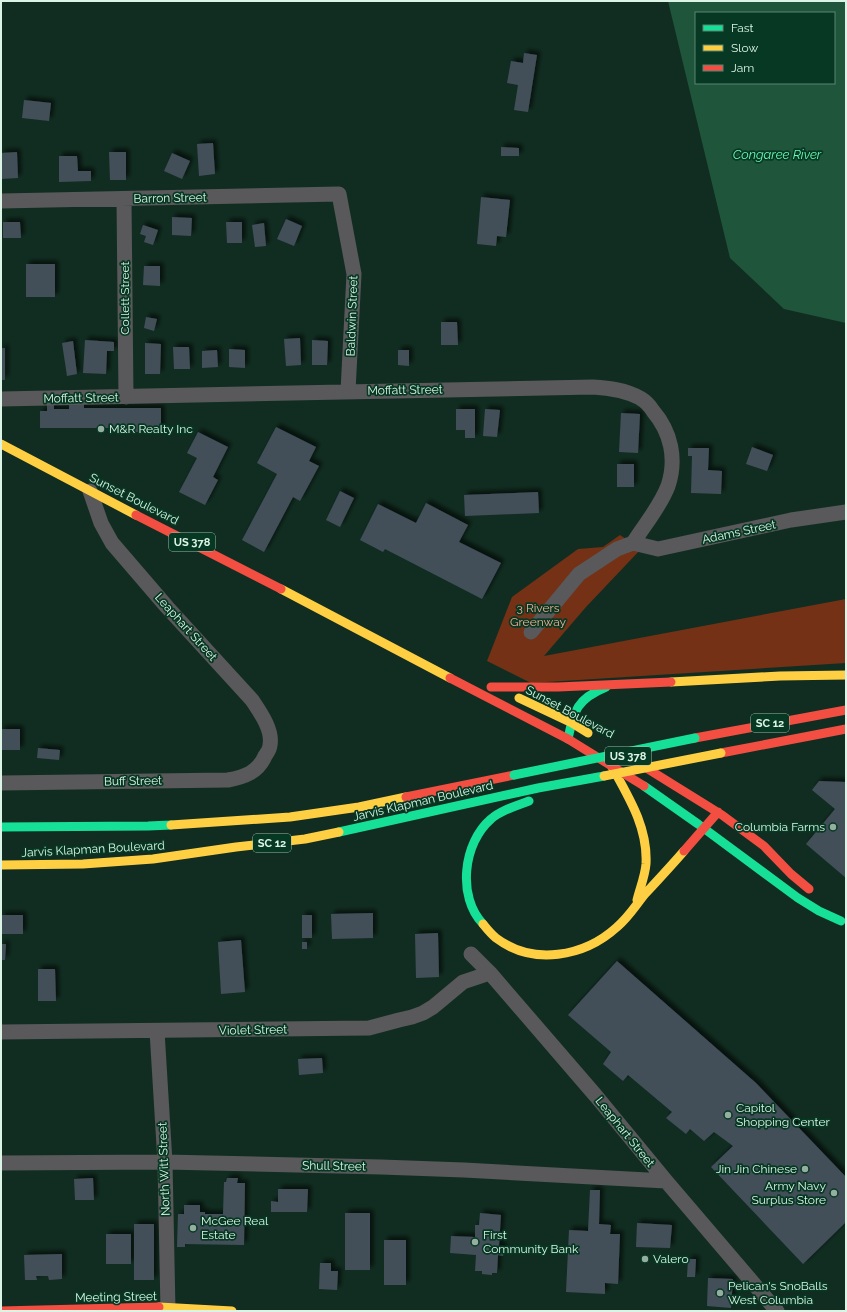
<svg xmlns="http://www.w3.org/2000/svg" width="847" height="1312" font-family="Raleway,sans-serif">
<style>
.green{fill:#743115}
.water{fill:#1f563b;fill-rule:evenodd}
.building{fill:#424f59;filter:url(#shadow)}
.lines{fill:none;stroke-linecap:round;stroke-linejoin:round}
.street{stroke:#59585a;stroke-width:15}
.fast{stroke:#16e098;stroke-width:9}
.slow{stroke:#ffcf43;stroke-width:9}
.jam{stroke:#f24e42;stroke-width:9}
.fast-bridge{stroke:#16e098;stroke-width:9}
.slow-bridge{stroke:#ffcf43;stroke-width:9}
.poi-dot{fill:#94aea0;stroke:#063823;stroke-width:1.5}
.labels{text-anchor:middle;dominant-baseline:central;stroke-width:3.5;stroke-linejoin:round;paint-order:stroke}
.shield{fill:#063823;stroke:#9bbcab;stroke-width:1}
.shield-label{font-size:11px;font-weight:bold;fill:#dbf4e5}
.street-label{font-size:12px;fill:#dbf4e5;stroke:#063823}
.poi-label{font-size:12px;fill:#dbf4e5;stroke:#063823;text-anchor:start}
.park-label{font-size:12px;fill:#f7ad94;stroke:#063823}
.water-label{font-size:13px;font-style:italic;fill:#6bf9b4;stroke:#063823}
</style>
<defs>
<filter id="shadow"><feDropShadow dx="3.5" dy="-3.5" stdDeviation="2" flood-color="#0009"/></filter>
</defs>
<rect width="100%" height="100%" fill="#112d21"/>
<path class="green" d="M620 535 641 549 586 607 544 656 846 599V663L531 683 487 661 512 597 578 549 603 547Z"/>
<path class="water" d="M668 1H846V323L784 309 730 258ZM696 13H834V83H696Z"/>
<path class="building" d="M524 53 537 55 528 112 514 110 518 85 507 83 511 61 523 63Z
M24 100 51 103 49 121 22 118Z
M213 143 215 174 199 176 197 144Z
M501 147 519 148V156H501Z
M17 152 18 178 1 179V153Z
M109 152H126V180H110Z
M172 153 190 161 182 179 164 171Z
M59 156H77L78 171H91V181L59 182Z
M481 197 510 200 506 237 497 236 496 246 477 244Z
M172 217 192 218 191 236 172 235Z
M286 219 302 226 294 246 277 239Z
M3 222H20L21 238H3Z
M226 222H242V243H227Z
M264 223 266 246 255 247 252 225Z
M143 225 158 230 153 245 144 242 146 236 140 234Z
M26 264H55V297H26Z
M144 266H160V286L143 285Z
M146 317 157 319 154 331 144 328Z
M441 322H457L458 345H441Z
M300 338 301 365 286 366 284 339Z
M85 340 114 342V351H107L106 374 83 373Z
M312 340 328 341 327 365H312Z
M73 341 77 374 67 376 62 343Z
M145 343 161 344 160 374H145Z
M173 347H189L190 369H174Z
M1 348H5V380H1Z
M229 349 245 350V368L229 367Z
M217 350 218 367 202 368V351Z
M398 350H409V366L398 365Z
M69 402 84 403V408H161V432H113V428H40V411H47V404H54V409H69Z
M456 409H475V438H465V430H456Z
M485 409 500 410 497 437 483 436Z
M621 413 640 414 638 453 619 452Z
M276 427 316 447 309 461 319 466 300 501 293 497 264 552 242 540 277 474 257 463Z
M198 432 228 447 213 477 218 480 205 505 179 492 197 458 187 453Z
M752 447 773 455 767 471 746 464Z
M688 448H709L708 470 722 471 721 494 691 493 692 456H688Z
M617 464H634V487H617Z
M340 491 354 498 340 527 326 520Z
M538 492 539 513 465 516 464 495Z
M426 503 468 525 459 542 501 563 482 599 385 549 383 552 360 540 378 504 416 523Z
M1 729H20V750H1Z
M38 748 60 750 59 760 37 758Z
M819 781 846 782V878L806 844 835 809 812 790Z
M373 913V938L332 939 331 914Z
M1 915H23V934H1Z
M302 915H312V938H302Z
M438 933 439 977 416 978 415 934Z
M241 940 245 992 221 994 218 942Z
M302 942H307V949H302Z
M1 944H6L5 960H1Z
M617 961 756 1083 846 1177V1222L803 1264 711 1167 733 1146 714 1132 704 1141 690 1129 686 1134 666 1118 672 1112 628 1075 623 1081 603 1064 611 1052 568 1015Z
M38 969H55L56 1001H38Z
M322 1058 323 1073 299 1075 298 1059Z
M93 1178 94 1200H75L74 1179Z
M227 1178H238L237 1183H245L244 1245 185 1244V1247H177L178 1214H184V1205H200V1212H205V1214H223L224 1182H226Z
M278 1189H308L307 1212H271V1201L278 1202Z
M590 1190H600L599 1224 611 1225 610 1234H620L618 1284 605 1283V1294L566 1292 569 1230 588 1231Z
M345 1213H370V1270H345Z
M480 1213 501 1215 499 1246H504L503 1256 498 1255 497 1273H492V1275L482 1274V1271H475L476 1255 450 1253 451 1236 475 1237V1225H479Z
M637 1223 672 1225 670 1248 636 1247Z
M134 1224H154V1280H134Z
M106 1234H131V1264H106Z
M384 1240H406V1285H384Z
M62 1254V1279L49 1280 48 1276H36L37 1280H25L24 1255Z
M688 1259H696L695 1277H687Z
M320 1263H331V1271H338L337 1290 319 1289Z
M708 1278 733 1279 731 1308 707 1306Z"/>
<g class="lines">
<path class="street" d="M124 199 126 397
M1 201 339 194 354 274 348 391
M1 399 593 387C610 388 625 390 640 398 645 401 650 406 653 411 671 432 677 459 668 486 660 507 645 524 633 543
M633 543 658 549 791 520 846 512
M531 632 579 574 617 549 633 543
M1 783 228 780C245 777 258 772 265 756 267 753 270 749 270 745 273 730 260 712 252 700L167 607 112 543 101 523 90 491
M471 954 490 973 596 1096 666 1181 777 1311
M157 1031 165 1162 168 1311
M1 1032 369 1028 399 1020 412 1017 423 1013 433 1007 463 982 490 973
M1 1163 165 1162 381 1167 464 1170 666 1181"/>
<path class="fast" d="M568 739C574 710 577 699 606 687
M644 786 698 824 798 898 819 911 841 921
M1 827 148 826 171 825
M339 832 538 788 604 776
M483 924C457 897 463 843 491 819 501 810 516 806 529 801"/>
<path class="slow" d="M1 444 136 515
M281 589 450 678
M671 682 780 676 846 675
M519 698 572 723 588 733
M611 765C628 796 648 827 646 864 645 876 640 888 637 900
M171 825 290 817 359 807 406 797
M1 865 83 864 153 859 236 847 305 839 339 832
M483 924C487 929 491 934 496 938 533 966 584 957 617 927 628 918 636 905 645 894 658 880 671 866 684 851
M159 1307 232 1311"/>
<path class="jam" d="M136 515 281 589
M450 678 568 739 644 786
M491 687H558L671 682
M695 738 846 710
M721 753 846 729
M635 761 722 815 764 846 791 874 809 889
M406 797 514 775
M684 851 718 812
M1 1311 159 1307"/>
<path class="fast-bridge" d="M514 775 695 738"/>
<path class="slow-bridge" d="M604 776 721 753"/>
</g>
<g class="poi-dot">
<circle cx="101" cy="429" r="4"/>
<circle cx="833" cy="827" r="4"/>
<circle cx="728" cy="1115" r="4"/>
<circle cx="805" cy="1169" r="4"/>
<circle cx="834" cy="1193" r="4"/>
<circle cx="193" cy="1228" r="4"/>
<circle cx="475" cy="1242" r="4"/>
<circle cx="645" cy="1259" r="4"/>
<circle cx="720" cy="1293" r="4"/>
</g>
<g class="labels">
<g class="shield">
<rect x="169" y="533" width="46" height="18" rx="3"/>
<rect x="751" y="714" width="38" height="18" rx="3"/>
<rect x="605" y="747" width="46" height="18" rx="3"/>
<rect x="253" y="834" width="38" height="18" rx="3"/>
</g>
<g class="shield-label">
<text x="192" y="542">US 378</text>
<text x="770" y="723">SC 12</text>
<text x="628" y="756">US 378</text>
<text x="272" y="843">SC 12</text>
</g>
<g class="street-label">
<text transform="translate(170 198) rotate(-1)">Barron Street</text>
<text transform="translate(125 298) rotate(-90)">Collett Street</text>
<text transform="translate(352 316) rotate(-88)">Baldwin Street</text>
<text transform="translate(405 390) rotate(-1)">Moffatt Street</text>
<text transform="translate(81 398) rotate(-1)">Moffatt Street</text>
<text transform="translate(134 499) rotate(27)">Sunset Boulevard</text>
<text transform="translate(739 532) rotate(-12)">Adams Street</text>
<text transform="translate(186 627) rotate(48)">Leaphart Street</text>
<text transform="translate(570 712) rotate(28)">Sunset Boulevard</text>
<text transform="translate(133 781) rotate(-1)">Buff Street</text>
<text transform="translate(423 801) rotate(-13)">Jarvis Klapman Boulevard</text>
<text transform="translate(93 849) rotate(-3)">Jarvis Klapman Boulevard</text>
<text transform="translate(253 1030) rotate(-1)">Violet Street</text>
<text transform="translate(625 1132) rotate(51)">Leaphart Street</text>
<text transform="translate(334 1166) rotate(1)">Shull Street</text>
<text transform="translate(164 1169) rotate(-92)">North Witt Street</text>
<text transform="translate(116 1297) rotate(-1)">Meeting Street</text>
</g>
<g class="poi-label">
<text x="109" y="429">M&amp;R Realty Inc</text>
<text x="825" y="827" text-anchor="end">Columbia Farms</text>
<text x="736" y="1108">Capitol<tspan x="736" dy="14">Shopping Center</tspan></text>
<text x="797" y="1169" text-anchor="end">Jin Jin Chinese</text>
<text x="826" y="1186" text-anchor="end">Army Navy<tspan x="826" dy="14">Surplus Store</tspan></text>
<text x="201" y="1221">McGee Real<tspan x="201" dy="14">Estate</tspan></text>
<text x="483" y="1235">First<tspan x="483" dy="14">Community Bank</tspan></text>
<text x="653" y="1259">Valero</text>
<text x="728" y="1286">Pelican's SnoBalls<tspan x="728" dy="14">West Columbia</tspan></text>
</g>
<g class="park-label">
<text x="538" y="608">3 Rivers<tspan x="538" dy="14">Greenway</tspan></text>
</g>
<g class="water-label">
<text x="777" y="154">Congaree River</text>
</g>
</g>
<rect width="847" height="1312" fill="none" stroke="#dbf4e5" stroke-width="4"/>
<rect x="695" y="12" width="140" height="72" fill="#063823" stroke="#5b8371"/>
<rect x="703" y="25" width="20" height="6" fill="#16e098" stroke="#5b8371"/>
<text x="731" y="32" font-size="12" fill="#dbf4e5">Fast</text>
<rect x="703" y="45" width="20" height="6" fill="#ffcf43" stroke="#5b8371"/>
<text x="731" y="52" font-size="12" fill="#dbf4e5">Slow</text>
<rect x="703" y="65" width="20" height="6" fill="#f24e42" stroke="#5b8371"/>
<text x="731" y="72" font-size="12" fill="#dbf4e5">Jam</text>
</svg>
